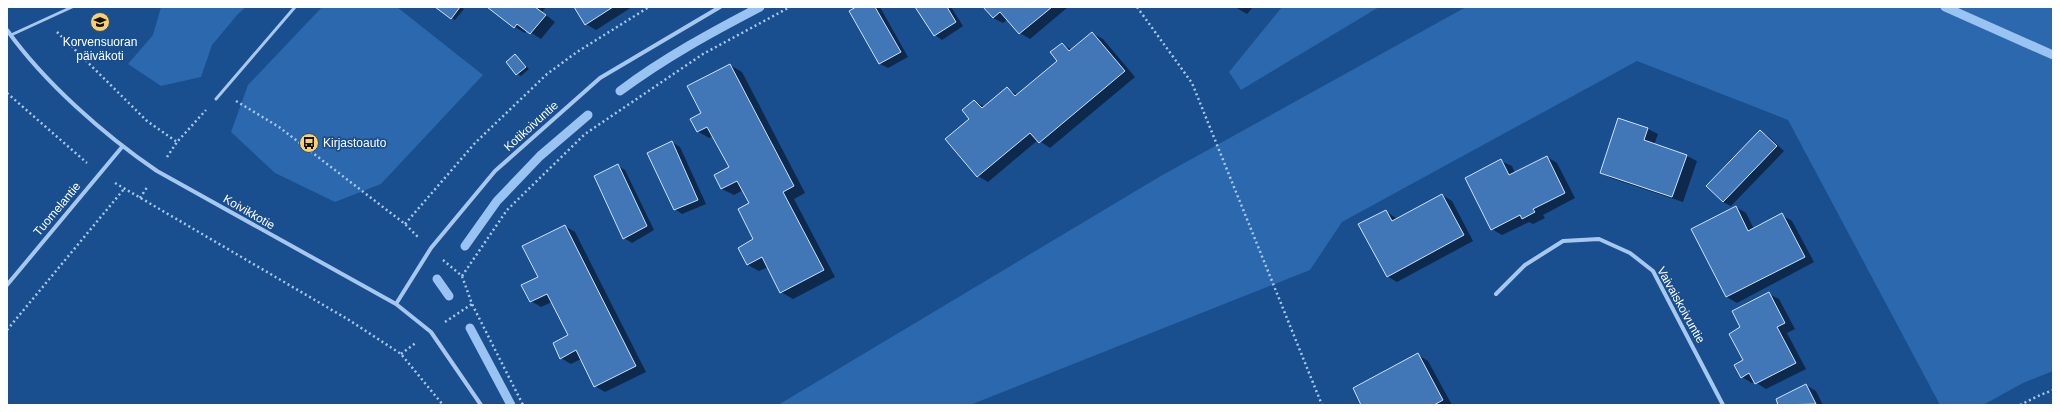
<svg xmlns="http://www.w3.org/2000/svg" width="2060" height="412" font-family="Helvetica,sans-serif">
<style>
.green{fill:#2c68ad}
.shadow{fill:#0007}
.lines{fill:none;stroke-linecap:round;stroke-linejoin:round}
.stream{stroke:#99c3f1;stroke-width:9}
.building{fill:#4277b7;stroke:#cce2fb}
.path{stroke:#a6c8ef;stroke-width:2.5;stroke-dasharray:2 3;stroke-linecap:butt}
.lane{stroke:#a6c8ef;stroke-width:3}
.street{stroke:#a6c8ef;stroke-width:4}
.labels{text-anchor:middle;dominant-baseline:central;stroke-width:3.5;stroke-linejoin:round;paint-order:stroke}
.poi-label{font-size:12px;fill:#fff;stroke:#194e8f}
.street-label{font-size:12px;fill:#fff;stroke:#194e8f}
</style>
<rect width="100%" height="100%" fill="#194e8f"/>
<path class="green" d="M161 7H246L238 14 212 45 201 77 161 86 128 64 153 35Z
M322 7H397L483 75 381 184 335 202 275 173 231 132 248 85Z
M1282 7H1379L1241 90 1229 72Z
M1466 7H2053V371L2023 383 1983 405H1940L1788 120 1637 61 1342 222 1310 270 970 405H778L1159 177Z"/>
<path class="shadow" d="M436 7H461L464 9 455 20Z
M489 7H546L542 12 555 22 541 39 527 30 525 33 515 27Z
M575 7H632L596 30 586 24Z
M858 7H880L908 57 888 68 880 64 850 11Z
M916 7H951L963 26 942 40 935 35Z
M985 7H1068L1030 39 1020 33 1008 19 1003 23 993 18Z
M1235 7H1253L1247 14Z
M1092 33 1103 39 1135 77 1050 148 1038 140 988 182 978 176 971 119 974 101 985 107 1007 88 1018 95 1059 61 1062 44 1072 50Z
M515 55 529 69 521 76 517 74Z
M730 65 742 72 805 193 794 199 835 277 793 299 781 292 768 267 759 271 748 265 755 240 750 203 743 190 734 195 722 189 715 175 730 168 713 136 709 138 697 131 703 113Z
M1619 119 1648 129 1658 134 1654 145 1687 156 1697 161 1683 202 1611 178 1601 173Z
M1760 131 1768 136 1784 151 1731 206 1723 202 1707 186Z
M672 142 680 147 706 204 682 214 675 209Z
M1547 157 1557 163 1575 198 1543 215 1545 218 1533 224 1529 222 1502 235 1492 229 1501 161 1512 166 1515 173Z
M617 165 625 170 654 230 632 243 624 238Z
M1442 195 1452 201 1473 241 1397 282 1387 276 1386 211 1397 219Z
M1736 207 1746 213 1754 229 1782 215 1792 221 1814 262 1737 303 1727 297 1692 230Z
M565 226 575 232 646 372 605 392 595 386 581 359 571 364 561 358 569 336 552 302 541 307 531 301 539 278Z
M1769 294 1779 299 1795 329 1787 333 1806 369 1766 389 1755 382 1752 383 1742 377 1744 361 1742 328Z
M1418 355 1428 361 1452 405H1363Z
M1806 385 1816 391 1823 405H1780L1777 400Z"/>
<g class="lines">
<path class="stream" d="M1945 7 2053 55
M620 91C664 58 712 32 760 7
M465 246 497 201 540 156 588 115
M437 279 449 296
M470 328 511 405"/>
</g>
<path class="building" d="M435 7H460L451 19Z
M487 7H535L546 15 530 34 517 24 514 28Z
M574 7H613L585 25Z
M856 7H875L901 52 879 64 849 11Z
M915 7H947L956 22 934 36Z
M983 7H1052L1019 34 1000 12 993 18Z
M1092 32 1125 71 1039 143 1030 133 977 177 945 139 969 119 962 110 974 100 982 108 1007 87 1015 96 1057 61 1050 52 1062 43 1069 51Z
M515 54 526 67 516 75 506 62Z
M730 64 794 186 783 192 824 270 780 293 762 257 747 265 738 248 753 239 738 209 749 203 737 181 721 189 714 175 729 167 707 127 697 132 690 119 701 113 687 86Z
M1618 118 1648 128 1644 140 1687 155 1672 197 1600 173Z
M1760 130 1777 146 1723 202 1706 186Z
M672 141 698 200 674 210 647 153Z
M1547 156 1565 193 1533 209 1535 212 1522 219 1520 215 1491 230 1465 178 1501 159 1509 175Z
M618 164 647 226 623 239 594 176Z
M1442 194 1464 235 1387 277 1358 224 1386 210 1392 221Z
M1736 206 1748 231 1782 213 1805 257 1726 297 1691 229Z
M565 225 636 366 594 387 576 350 560 359 553 343 568 335 547 294 530 302 521 285 538 277 522 246Z
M1769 292 1785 323 1777 327 1796 363 1755 384 1749 373 1741 378 1734 365 1743 360 1729 334 1740 327 1732 311Z
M1418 353 1443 400 1434 405H1361L1353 388Z
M1806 384 1816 404 1778 405 1776 399Z"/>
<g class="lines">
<path class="path" d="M1137 7 1192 83 1322 405
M57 32 147 121 177 142 206 110
M7 93 87 163
M236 101 279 127 405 224 419 238
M167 157 177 142
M115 183 349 320 401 354 443 405
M140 198 148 186
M405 224 475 143 547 74 577 52 649 7
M443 260 462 276 472 304 523 405
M462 276 507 210 585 134 703 54 790 7
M445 322 472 304
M7 330 124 189
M401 354 417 342
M2020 405 2038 396 2053 390"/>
<path class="lane" d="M11 35 72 7
M216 99 295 7"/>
<path class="street" d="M7 30C44 82 104 135 157 171L396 304 431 332 481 405
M7 285 122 147
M1496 294 1525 265 1563 241 1599 239 1630 253 1653 271 1723 405
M396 304 431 248 495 171 600 78 720 7"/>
</g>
<defs>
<g id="school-disc" transform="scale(1)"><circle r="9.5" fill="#ffd064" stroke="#194e8f"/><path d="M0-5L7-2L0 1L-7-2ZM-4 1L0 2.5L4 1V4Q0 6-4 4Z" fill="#111"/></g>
<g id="bus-disc" transform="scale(1)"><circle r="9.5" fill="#ffd064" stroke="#194e8f"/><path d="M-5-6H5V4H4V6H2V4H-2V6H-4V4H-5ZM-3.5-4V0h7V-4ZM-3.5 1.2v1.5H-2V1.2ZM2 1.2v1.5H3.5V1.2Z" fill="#111"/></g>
</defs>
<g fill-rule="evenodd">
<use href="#school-disc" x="100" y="22"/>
<use href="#bus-disc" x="309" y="143"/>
</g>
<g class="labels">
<g class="poi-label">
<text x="100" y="42">Korvensuoran<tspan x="100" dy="14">päiväkoti</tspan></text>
<text x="323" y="143" text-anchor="start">Kirjastoauto</text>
</g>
<g class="street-label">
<text transform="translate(531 126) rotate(-42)">Kotikoivuntie</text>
<text transform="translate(57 209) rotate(-50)">Tuomelantie</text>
<text transform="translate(249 212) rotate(30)">Koivikkotie</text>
<text transform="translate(1681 305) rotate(61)">Vaivaiskoivuntie</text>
</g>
</g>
<rect width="2060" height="412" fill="none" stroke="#ffffff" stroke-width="16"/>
</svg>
